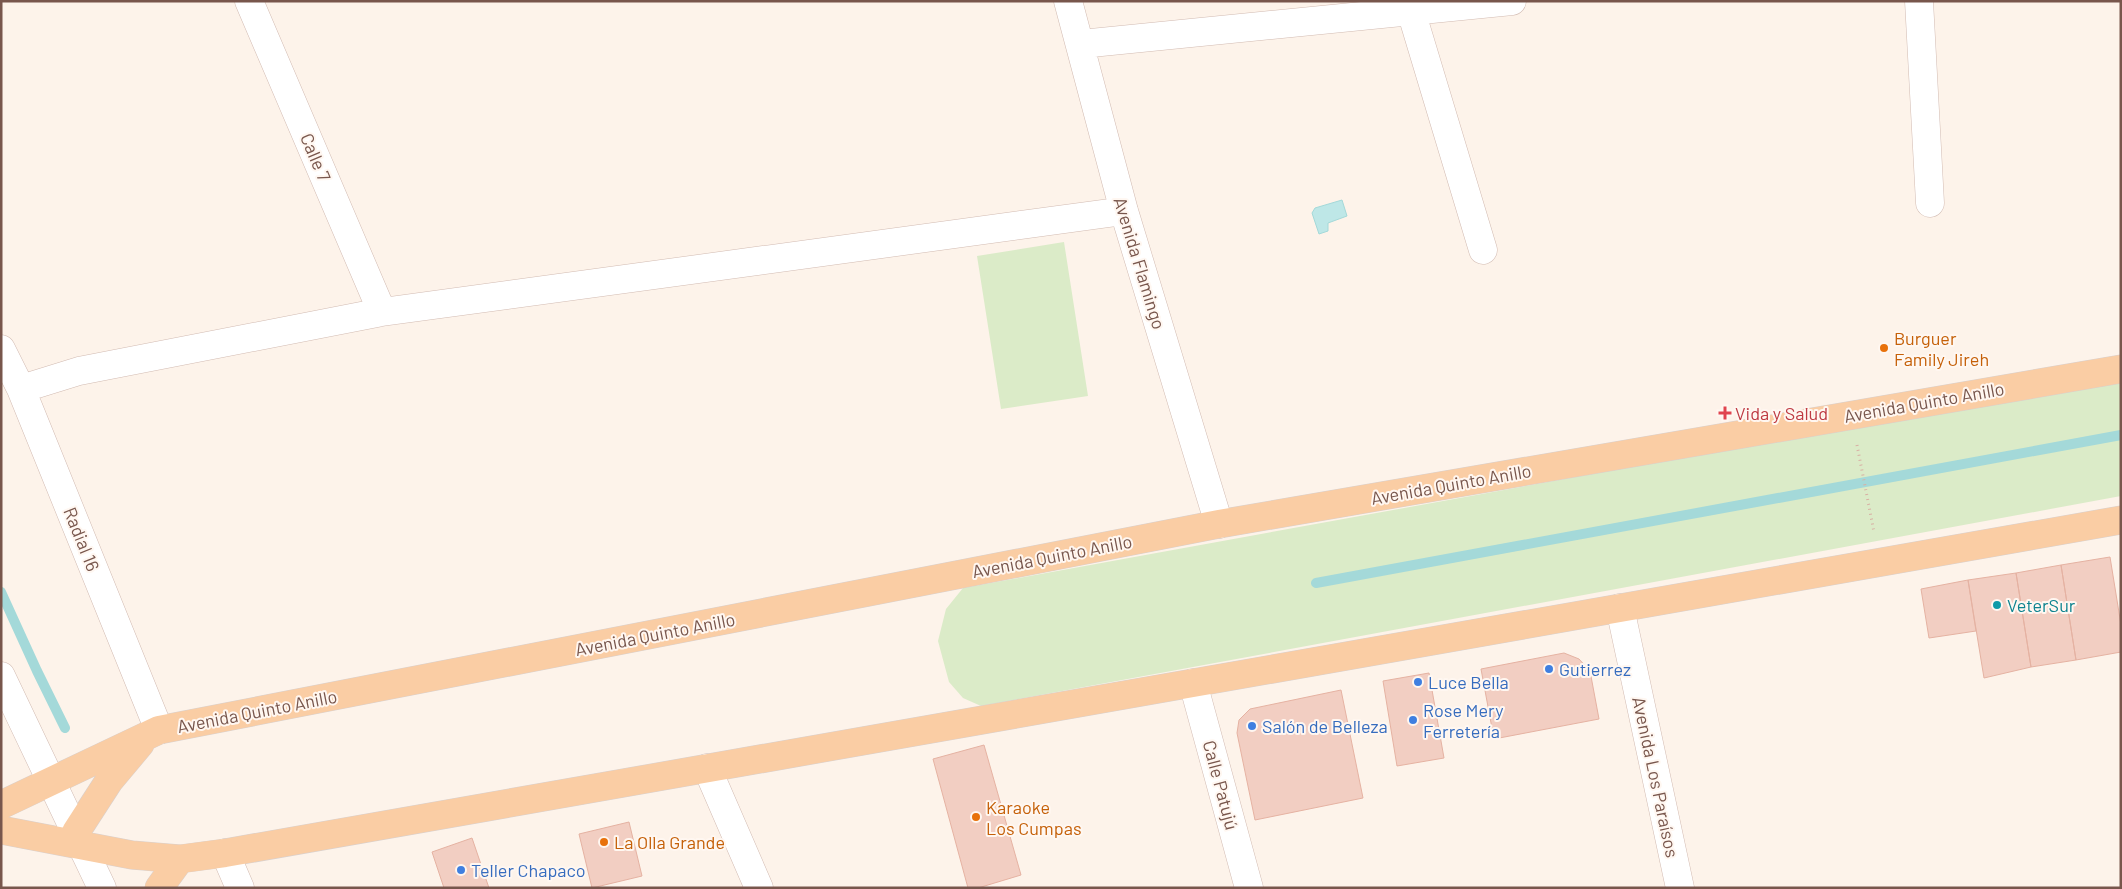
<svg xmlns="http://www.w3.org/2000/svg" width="2122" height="889" font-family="Barlow,sans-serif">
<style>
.green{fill:#dbebc8}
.water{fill:#bee7e7;stroke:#a4d9d9}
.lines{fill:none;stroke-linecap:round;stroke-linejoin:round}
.stream{stroke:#a4d9d9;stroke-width:10}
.building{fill:#f2cec2;stroke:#e5b2a2}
.minor-casing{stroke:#d2bbb2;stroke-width:29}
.major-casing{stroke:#d9d0cd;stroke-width:29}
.path{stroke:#d8b0a4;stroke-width:3;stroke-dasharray:1 4;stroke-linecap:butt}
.minor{stroke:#fff;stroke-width:28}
.major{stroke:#facda4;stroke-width:28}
.food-dot{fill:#e8710a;stroke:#fff7f1;stroke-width:2}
.health-dot{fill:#e0444e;stroke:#fff7f1;stroke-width:2}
.culture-dot{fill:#0f9aa8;stroke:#fff7f1;stroke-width:2}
.shop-dot{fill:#3f7fe0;stroke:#fff7f1;stroke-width:2}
.labels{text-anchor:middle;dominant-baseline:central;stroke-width:4;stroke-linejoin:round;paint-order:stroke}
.street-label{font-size:18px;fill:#78564c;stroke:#fff7f1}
.food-label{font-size:18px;fill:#c56008;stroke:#fff7f1;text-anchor:start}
.health-label{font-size:18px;fill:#be3a42;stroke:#fff7f1;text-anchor:start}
.culture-label{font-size:18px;fill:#0d838f;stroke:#fff7f1;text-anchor:start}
.shop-label{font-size:18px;fill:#366cbe;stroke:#fff7f1;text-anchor:start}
</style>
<rect width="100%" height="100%" fill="#fdf3ea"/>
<path class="green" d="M1064 242 1088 396 1001 409 977 256Z
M2121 378V496L981 706 963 698 949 682 938 641 946 609 963 588Z"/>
<path class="water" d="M1342 200 1347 216 1328 223V231L1319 234 1312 213 1315 208Z"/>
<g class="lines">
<path class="stream" d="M1316 583 2121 435
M1 592 37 671 65 728"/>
</g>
<path class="building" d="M2110 557 2121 625V652L2076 660 2061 565Z
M2061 565 2076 660 2031 667 2016 573Z
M2016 573 2031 667 1984 678 1968 580Z
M1968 580 1976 631 1929 638 1921 589Z
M1564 653 1579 659 1590 671 1599 719 1494 739 1481 669Z
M1429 673 1444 758 1397 766 1383 681Z
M1341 690 1363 798 1255 820 1237 733 1239 720 1250 709Z
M984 745 1021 875 978 888H968L933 759Z
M629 822 642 876 592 888 579 834Z
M472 838 489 888H444L432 852Z"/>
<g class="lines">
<g class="minor-casing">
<path id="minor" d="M249 1 382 312
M1068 1 1124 211 1219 524
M1408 1 1483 250
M1919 1 1930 203
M1081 44 1512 1
M1 349 21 389 159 730
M21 389 79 371 382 312 1124 211
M1620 608 1680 888
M1 676 102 888
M1193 683 1249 888
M707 768 759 888
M225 853 240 888"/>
</g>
<g class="major-casing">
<path id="major" d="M1 805 159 730 1219 524 2121 369
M1 830 132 855 180 859 225 853 2121 520
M76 832 109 781 140 744
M159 888 180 859"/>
</g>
<path class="path" d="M1857 445 1874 532"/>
<use href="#minor" class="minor"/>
<use href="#major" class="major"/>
</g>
<g class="food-dot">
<circle cx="1884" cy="348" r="5"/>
<circle cx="976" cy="817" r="5"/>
<circle cx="604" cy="842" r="5"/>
</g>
<path class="health-dot" d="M1722.5 405.5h5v5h5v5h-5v5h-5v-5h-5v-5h5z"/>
<circle class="culture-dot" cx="1997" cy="605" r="5"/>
<g class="shop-dot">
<circle cx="1549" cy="669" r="5"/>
<circle cx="1418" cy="682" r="5"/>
<circle cx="1413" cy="720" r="5"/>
<circle cx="1252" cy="726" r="5"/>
<circle cx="461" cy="870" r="5"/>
</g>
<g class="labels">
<g class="street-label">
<text transform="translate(316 157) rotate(67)">Calle 7</text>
<text transform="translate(1140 263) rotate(73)">Avenida Flamingo</text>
<text transform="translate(1924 402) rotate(-10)">Avenida Quinto Anillo</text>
<text transform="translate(1451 484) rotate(-10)">Avenida Quinto Anillo</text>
<text transform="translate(82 539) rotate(68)">Radial 16</text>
<text transform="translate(1052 556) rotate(-11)">Avenida Quinto Anillo</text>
<text transform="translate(655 634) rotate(-11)">Avenida Quinto Anillo</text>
<text transform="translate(257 711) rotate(-11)">Avenida Quinto Anillo</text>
<text transform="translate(1656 777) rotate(78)">Avenida Los Paraísos</text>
<text transform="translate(1221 785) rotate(75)">Calle Patujú</text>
</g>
<g class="food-label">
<text x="1894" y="338">Burguer<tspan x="1894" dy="21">Family Jireh</tspan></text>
<text x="986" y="807">Karaoke<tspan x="986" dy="21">Los Cumpas</tspan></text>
<text x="614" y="842">La Olla Grande</text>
</g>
<g class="health-label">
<text x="1735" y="413">Vida y Salud</text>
</g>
<g class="culture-label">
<text x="2007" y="605">VeterSur</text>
</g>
<g class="shop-label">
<text x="1559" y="669">Gutierrez</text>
<text x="1428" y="682">Luce Bella</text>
<text x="1423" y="710">Rose Mery<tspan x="1423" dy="21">Ferretería</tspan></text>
<text x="1262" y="726">Salón de Belleza</text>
<text x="471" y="870">Teller Chapaco</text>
</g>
</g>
<rect width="2122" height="889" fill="none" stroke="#78564c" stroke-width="5"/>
</svg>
